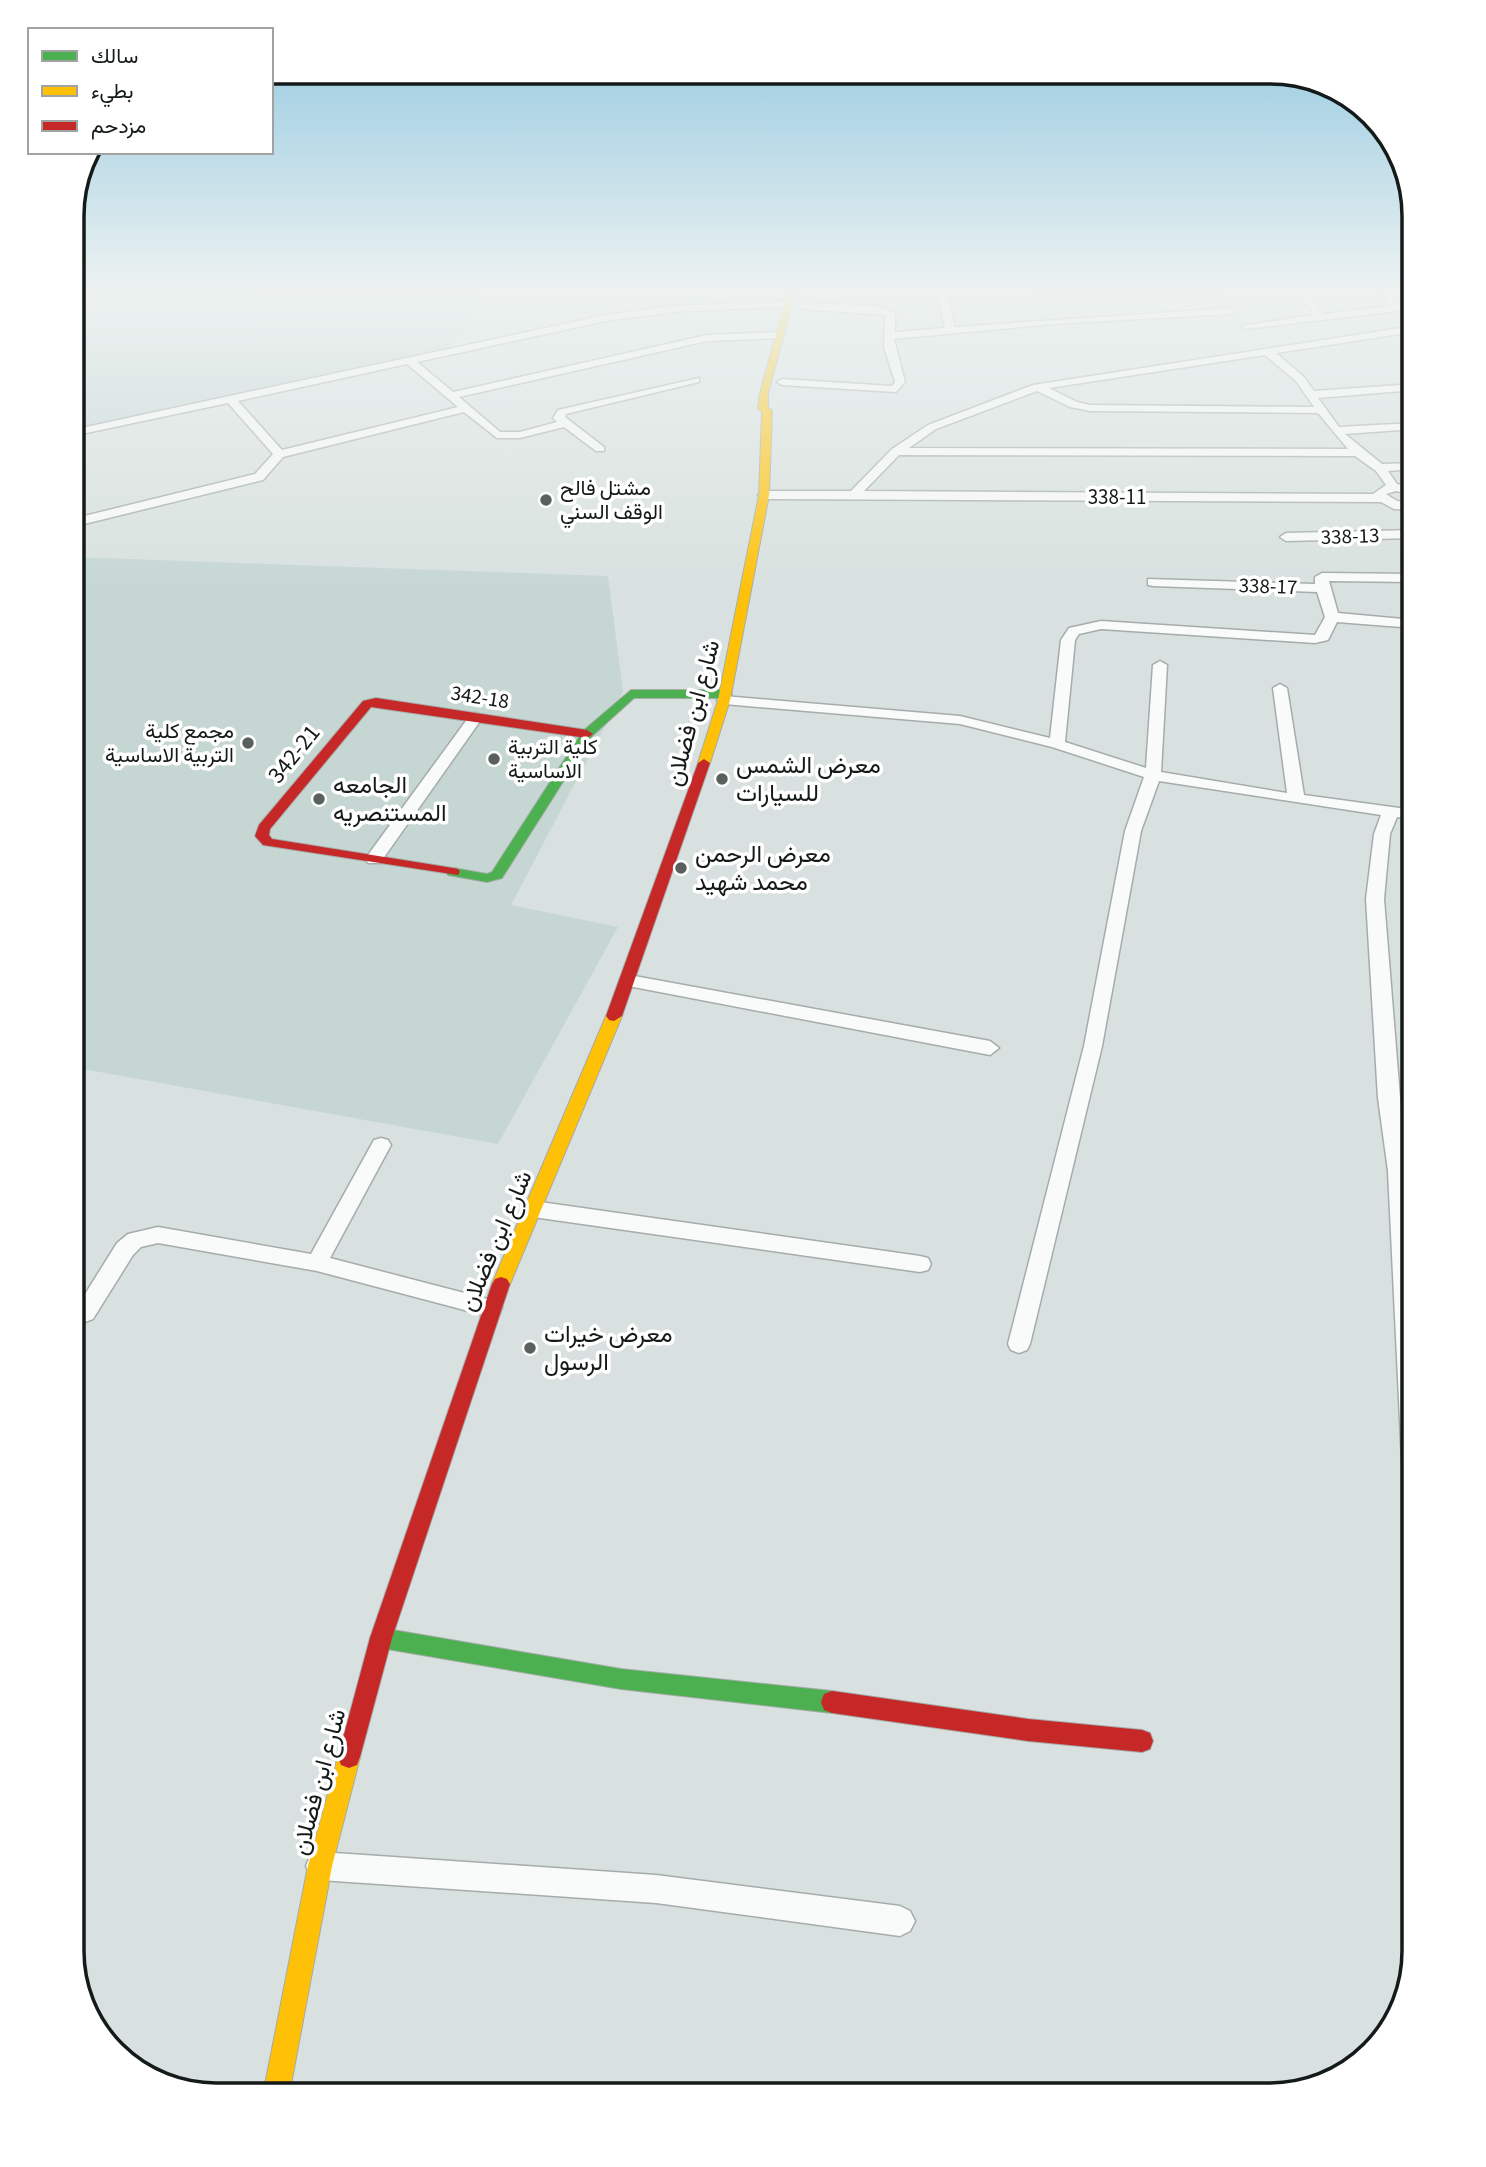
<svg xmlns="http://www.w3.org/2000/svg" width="1486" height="2167" font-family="'Source Sans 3',Vazirmatn,sans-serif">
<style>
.built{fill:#c5d6d3}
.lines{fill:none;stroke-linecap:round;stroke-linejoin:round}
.street-casing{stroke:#a5acaa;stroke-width:3}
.fast-casing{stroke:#a5acaa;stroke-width:2}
.slow-casing{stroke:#a5acaa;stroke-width:2}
.jam-casing{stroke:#a5acaa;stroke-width:2}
.street{fill:#f9fafa;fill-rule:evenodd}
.fast{fill:#4caf50;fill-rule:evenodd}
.slow{fill:#ffc107;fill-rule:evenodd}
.jam{fill:#c62828;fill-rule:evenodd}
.poi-dot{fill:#59605e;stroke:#fff;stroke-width:2.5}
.labels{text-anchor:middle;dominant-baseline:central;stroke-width:7;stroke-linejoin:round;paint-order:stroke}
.far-poi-label{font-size:21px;fill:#141a19;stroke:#fff;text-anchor:start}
.far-street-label{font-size:21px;fill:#141a19;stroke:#fff}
.street-label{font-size:24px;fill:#141a19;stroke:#fff}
.poi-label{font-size:24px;fill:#141a19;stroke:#fff;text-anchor:start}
.rim{fill:none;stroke:#141a19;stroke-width:3.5}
</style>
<rect width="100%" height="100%" fill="#d8e1df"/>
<path class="built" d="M72 290H485L453 348 72 429Z
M72 557 608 576 623 692 511 905 618 927 498 1144 72 1067Z"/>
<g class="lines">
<g class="street-casing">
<path id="street" d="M936 290H946L955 327 1232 308 1237 311 1232 314 1053 324 894 339 905 382 896 392 782 385 777 382 782 379 892 386 895 382 884 347 885 315 802 309 797 306 802 303 878 306 895 313V332L945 328Z
M1224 290 1220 295 1040 294 1035 291Z
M1298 290H1308L1323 314 1390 306 1378 290H1388L1399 305 1414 303V309L1246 329 1241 326 1314 315Z
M789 301 793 306 673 312 606 321 417 362 453 392 707 335 779 332 784 335 779 338 707 341 459 397 500 432H520L557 422 553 418 558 410 699 378V382L566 414 565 417 604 447V451H596L564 427 520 438H497L464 412 283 457 263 480 72 527V519L255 474 273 454 228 403 72 436V430L606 315 673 306ZM407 364 458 407 282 450 238 401Z
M1414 326V332L1276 353 1304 377 1314 391 1414 384V390L1318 398 1339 427 1414 423V429L1345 434 1382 464 1414 463V469L1388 471 1397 484 1414 487V495L1396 491 1386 494 1397 501 1414 502V510L1394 509 1381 502 764 499 758 495 764 491H851L892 449 928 425 1033 385ZM1265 355 1296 381 1314 407 1090 405 1077 402 1049 388ZM1037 391 1070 407 1090 411 1318 413 1348 449 909 448 936 429ZM899 455 1355 456 1376 471 1386 485 1373 494 864 491Z
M1414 530V538L1286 541 1280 537 1286 533Z
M1322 573 1414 574V582L1329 581 1338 613 1414 620V628L1337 622 1328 640 1315 643 1101 629 1079 634 1075 640 1065 742 1146 768 1153 665 1160 661 1167 665 1161 772 1287 793 1273 688 1280 684 1287 688 1304 795 1414 810V820L1397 817 1390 834 1384 899 1414 1271V1472L1406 1469 1402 1462 1388 1171 1378 1098 1366 899 1374 834 1381 815 1159 781 1141 831 1102 1046 1030 1344 1027 1350 1019 1353 1011 1350 1008 1344 1084 1046 1125 831 1144 777 1052 747 960 724 724 704 717 700 724 696 960 716 1050 738 1061 640 1069 628 1101 621 1315 635 1325 617 1317 592 1153 586 1148 585V579L1315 584V577Z
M476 713 483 717 380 863H368L366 859 368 855 471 714Z
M629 975 990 1041 999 1048 990 1055 623 985 620 981Z
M381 1138 388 1140 391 1145 330 1258 499 1302 502 1308 499 1314 491 1317 317 1271 158 1243 141 1247 133 1255 93 1319 85 1322 77 1319 74 1313 77 1307 117 1243 128 1234 158 1227 311 1254 374 1140Z
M533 1201 920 1256 928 1258 931 1264 928 1270 920 1272 533 1217 526 1215 523 1209 526 1203Z
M320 1852 656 1875 900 1906 910 1911 915 1921 910 1931 900 1936 656 1903 320 1880 310 1876 306 1866 310 1856Z"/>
</g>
<g class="fast-casing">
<path id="fast" d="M631 690H726L732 694 726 698H634L592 736 502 878 487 882 448 875 446 872 448 869 453 868 487 874 492 872 583 731Z
M381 1628 621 1669 832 1691 840 1694 843 1702 840 1710 832 1713 621 1689 381 1648 374 1645 370 1638 374 1631Z"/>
</g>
<g class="slow-casing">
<path id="slow" d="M788 290H796L768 393V407L772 411 769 495 730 700 710 763 704 767 698 763 718 700 759 495 762 412 758 408 760 393Z
M614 1011 622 1016 510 1284 507 1289 501 1291 495 1289 492 1284 606 1016Z
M349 1746 357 1749 360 1757 332 1866 289 2095H263L308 1866 338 1757 341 1749Z"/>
</g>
<g class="jam-casing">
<path id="jam" d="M376 698 587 730 593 734 587 738 371 707 270 829 269 835 272 839 453 868 458 869 460 872 458 875 263 845 255 836 259 825 363 701Z
M704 759 710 763 622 1016 614 1021 609 1020 606 1016 698 763Z
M501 1277 507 1279 510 1284 392 1638 360 1757 357 1765 349 1768 341 1765 338 1757 370 1638 492 1284 495 1279Z
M832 1691 1028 1719 1142 1730 1150 1733 1153 1741 1150 1749 1142 1752 1028 1741 832 1713 824 1710 821 1702 824 1694Z"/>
</g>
<use href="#street" class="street"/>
<use href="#fast" class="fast"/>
<use href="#slow" class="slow"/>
<use href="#jam" class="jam"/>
</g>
<linearGradient id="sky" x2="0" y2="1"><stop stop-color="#8cc5df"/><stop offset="0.49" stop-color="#edf2f1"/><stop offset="1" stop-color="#edf2f1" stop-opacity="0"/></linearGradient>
<rect width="1486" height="594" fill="url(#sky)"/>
<g class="poi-dot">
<circle cx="546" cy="500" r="7"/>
<circle cx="248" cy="743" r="7"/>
<circle cx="494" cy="759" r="7"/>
<circle cx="722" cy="779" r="7"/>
<circle cx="319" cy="799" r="7"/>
<circle cx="681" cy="868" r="7"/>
<circle cx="530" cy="1348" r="7"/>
</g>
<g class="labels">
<g class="far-poi-label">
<text x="560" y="488">مشتل فالح<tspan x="560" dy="24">الوقف السني</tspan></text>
<text x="234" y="731" text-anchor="end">مجمع كلية<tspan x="234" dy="24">التربية الاساسية</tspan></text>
<text x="508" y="747">كلية التربية<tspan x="508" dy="24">الاساسية</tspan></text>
</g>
<g class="far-street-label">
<text x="1117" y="497">338-11</text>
<text transform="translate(1350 536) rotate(-2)">338-13</text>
<text transform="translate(1268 586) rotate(2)">338-17</text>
<text transform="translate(480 697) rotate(9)">342-18</text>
</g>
<g class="street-label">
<text transform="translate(693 713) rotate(-75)">شارع ابن فضلان</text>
<text transform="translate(294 754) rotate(-51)">342-21</text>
<text transform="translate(496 1241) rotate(-67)">شارع ابن فضلان</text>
<text transform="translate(319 1782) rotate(-75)">شارع ابن فضلان</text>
</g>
<g class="poi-label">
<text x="736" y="765">معرض الشمس<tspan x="736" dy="28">للسيارات</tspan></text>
<text x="333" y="785">الجامعه<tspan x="333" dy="28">المستنصريه</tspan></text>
<text x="695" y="854">معرض الرحمن<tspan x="695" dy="28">محمد شهيد</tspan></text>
<text x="544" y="1334">معرض خيرات<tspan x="544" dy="28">الرسول</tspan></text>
</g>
</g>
<path d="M0 0H1486V2167H0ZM216 84H1270A132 132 0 0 1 1402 216V1951A132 132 0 0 1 1270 2083H216A132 132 0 0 1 84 1951V216A132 132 0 0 1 216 84Z" fill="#fff" fill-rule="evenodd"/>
<path class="rim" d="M216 84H1270A132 132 0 0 1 1402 216V1951A132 132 0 0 1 1270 2083H216A132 132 0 0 1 84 1951V216A132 132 0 0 1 216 84Z"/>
<rect x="28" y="28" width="245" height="126" fill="#ffffff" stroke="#a1a3a3" stroke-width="2"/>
<rect x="42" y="51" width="35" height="10" fill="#4caf50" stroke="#a1a3a3" stroke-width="2"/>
<text x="91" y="63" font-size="21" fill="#141a19">سالك</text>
<rect x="42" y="86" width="35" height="10" fill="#ffc107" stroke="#a1a3a3" stroke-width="2"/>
<text x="91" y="98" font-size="21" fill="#141a19">بطيء</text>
<rect x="42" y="121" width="35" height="10" fill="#c62828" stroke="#a1a3a3" stroke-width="2"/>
<text x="91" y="133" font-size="21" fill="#141a19">مزدحم</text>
</svg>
